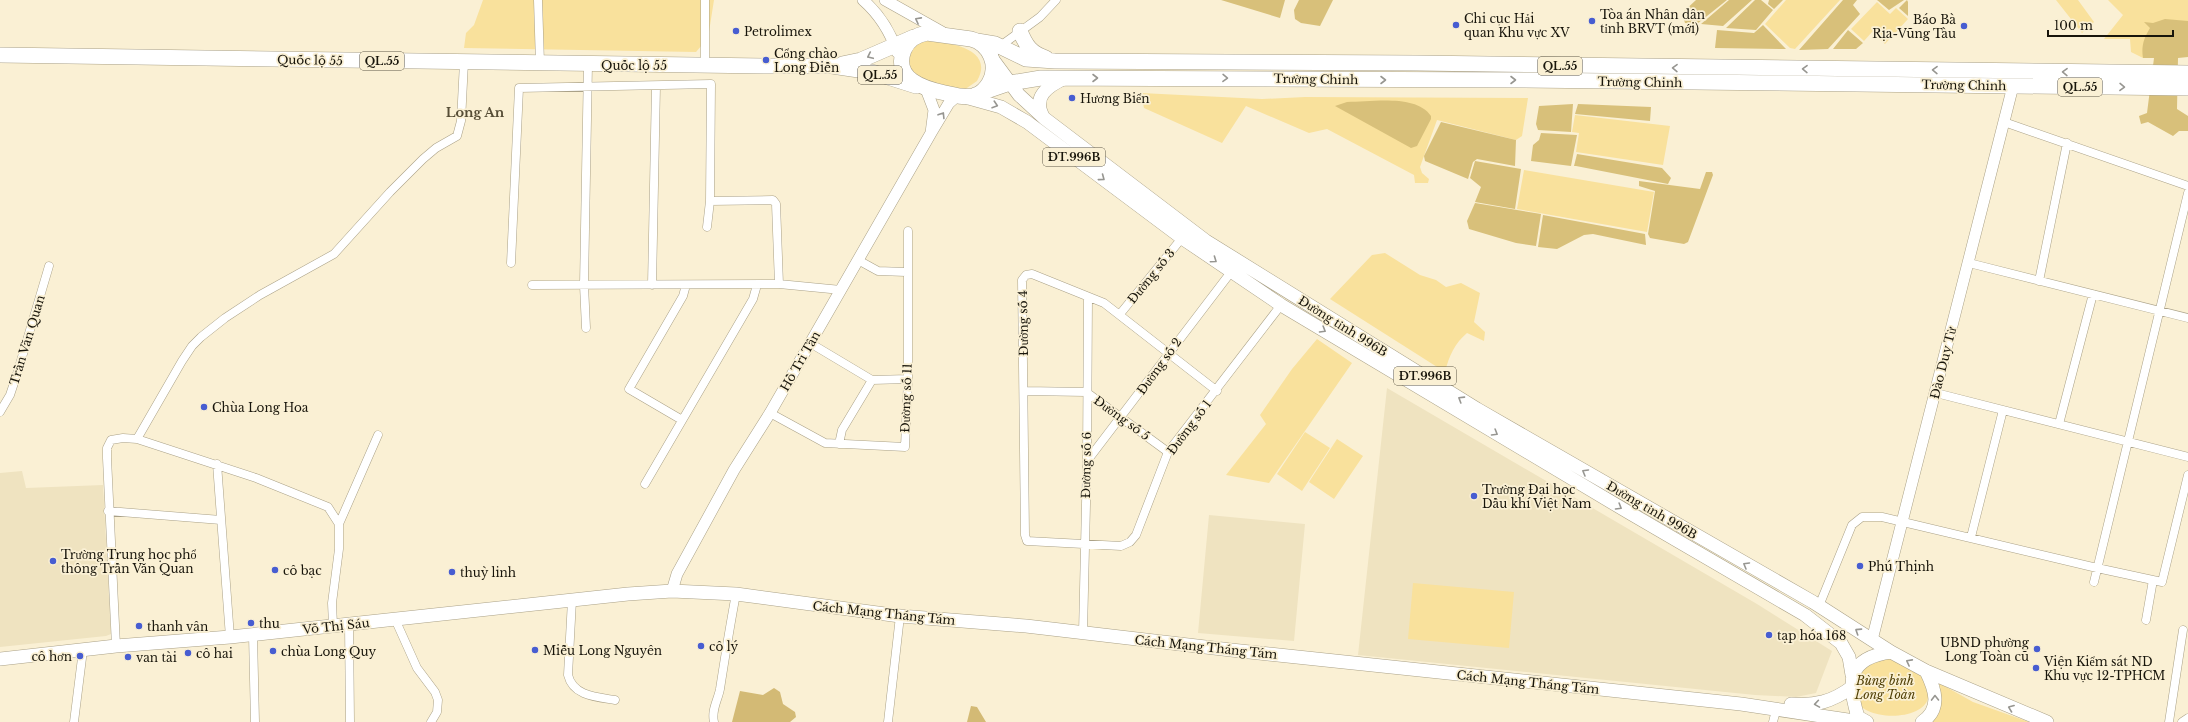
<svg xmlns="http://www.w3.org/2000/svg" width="2188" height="722" font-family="'Libre Baskerville',serif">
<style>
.built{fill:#efe3c0}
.green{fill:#f9e19c}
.forest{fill:#d3ba75}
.water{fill:#d8c07a}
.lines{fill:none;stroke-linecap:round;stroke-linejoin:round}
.street-casing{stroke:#aaa187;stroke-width:9}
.secondary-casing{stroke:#aaa187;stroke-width:12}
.primary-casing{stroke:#aaa187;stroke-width:14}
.highway-casing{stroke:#aaa187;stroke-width:16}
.street{stroke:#fff;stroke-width:8}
.secondary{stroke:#fff;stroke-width:11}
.primary{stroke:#fff;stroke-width:13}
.highway{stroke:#fff;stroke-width:15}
.oneway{stroke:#979691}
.poi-dot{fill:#475dd1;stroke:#faf0d4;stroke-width:1.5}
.labels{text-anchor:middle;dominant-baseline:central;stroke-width:3.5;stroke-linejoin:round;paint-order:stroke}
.shield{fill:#faf0d4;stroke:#5c5747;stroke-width:1}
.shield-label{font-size:11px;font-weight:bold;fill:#18150b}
.poi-label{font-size:12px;fill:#18150b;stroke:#faf0d4;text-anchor:start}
.street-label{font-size:12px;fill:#18150b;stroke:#faf0d4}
.park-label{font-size:12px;font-style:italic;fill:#503f05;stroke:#faf0d4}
.neighbourhood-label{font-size:13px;font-weight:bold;fill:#564d36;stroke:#faf0d4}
</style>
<rect width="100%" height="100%" fill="#faf0d4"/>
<path class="built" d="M1387 388 1757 604 1832 651 1816 693 1796 697 1755 695 1358 655Z
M22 471 26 488 103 485 111 634 106 636 0 647V473Z
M1209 515 1305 524 1294 641 1198 633Z"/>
<path class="green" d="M483 0H714L708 38 696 52 464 48 466 33 474 25Z
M1786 0H1840L1795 49 1790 48 1765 24Z
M2056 0H2078L2094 22 2082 33Z
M2108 0H2188V24L2154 57 2143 58 2131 52 2130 39H2104L2123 15Z
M1877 2 1890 14 1896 8 1908 19 1885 44 1872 32 1864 41 1851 29Z
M923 41C946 41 996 48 977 81L964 90C945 86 909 85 909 60 909 50 916 45 923 41Z
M1141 93 1262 99 1305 97 1528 98 1522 136 1516 140 1437 120 1420 167 1422 173 1429 179 1428 183H1415L1414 175 1327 129 1309 133 1246 106 1222 143 1144 108Z
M1575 115 1670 126 1663 165 1576 152 1579 133 1572 132Z
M1524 170 1654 192 1647 232 1517 209Z
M1385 253 1420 275 1436 280 1446 287 1461 283 1480 293 1474 322 1485 332 1484 341 1467 333C1455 343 1449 356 1445 372L1330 299 1372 255Z
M1317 339 1352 363 1269 483 1226 475 1266 424 1260 415 1292 369Z
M1305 432 1330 448 1302 491 1277 474Z
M1337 439 1363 456 1334 499 1309 482Z
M1413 583 1514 592 1509 648 1408 639Z
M1889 657 1922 674C1925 682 1929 690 1928 698 1923 722 1860 722 1854 696 1853 689 1857 676 1859 669Z
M1939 683 1973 702 2029 722H1928L1940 693Z"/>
<path class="forest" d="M774 688 780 692 783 704 795 712 796 717 790 722H732L740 691 763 695Z
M971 706 977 707 986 722H967Z"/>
<path class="water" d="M1221 0H1285L1280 18Z
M1299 0H1333L1320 26 1301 23 1295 19 1294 10Z
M1696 0H1727L1697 24 1685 23 1682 13Z
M1729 0H1752L1723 26 1701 24Z
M1755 0H1761L1773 10 1756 30 1726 28Z
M1769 0H1783L1774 9 1768 4Z
M1843 0H1857L1853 5 1860 14 1828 49 1799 50Z
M1877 0H1904L1889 10Z
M1907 0 1908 2V16L1899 8Z
M2165 19 2188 21V57L2178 58 2177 109 2188 116V131H2179L2173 136 2148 122 2141 124 2139 116 2147 113 2154 58H2143C2141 46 2144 38 2150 28L2144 22 2153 23Z
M1763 25 1786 49 1715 48 1717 30 1754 33Z
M1848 30 1863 43 1856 49H1833Z
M1347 102C1372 102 1416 94 1431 116V119L1417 146 1411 148 1335 106Z
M1573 104 1571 132 1538 130 1536 124 1539 106Z
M1578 104 1651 107 1650 121 1575 114Z
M1441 122 1516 140 1515 166 1477 159 1473 162 1468 179 1425 161 1424 156Z
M1541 133 1577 135 1571 166 1531 161 1533 145 1539 140Z
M1577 154 1662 168 1671 178 1668 184 1576 166H1574Z
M1475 161 1521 169 1515 209 1475 202 1481 187 1470 178Z
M1706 172H1712L1713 175 1688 242 1684 244 1650 238 1648 234 1655 191 1639 186V181L1700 189Z
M1475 203 1541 214 1536 246 1516 243 1469 229 1467 221Z
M1543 215 1645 234 1646 245 1593 234 1584 235 1557 249 1538 247Z"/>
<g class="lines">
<g class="street-casing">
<path id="street" d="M538 0 540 63
M705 0V65
M999 47 1040 17 1056 0
M2004 122 2188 186
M710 201 773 200 776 204 779 284
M858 260 878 271 906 272
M511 263 519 88 711 84 710 201 707 227
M1969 263 2188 318
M2039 281 2067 143
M532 285 779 284 841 290
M652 285 656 86
M1120 314 1182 238
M586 328 584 285 588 64
M810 343 872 380 908 379
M1025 391 1086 392 1168 452
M1217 391 1104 303 1032 274 1026 275 1022 280 1025 535 1027 541 1121 546 1130 542 1136 535 1168 452 1281 305
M1936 393 2188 457
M0 412 10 395 17 374 49 266
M770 413 825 443 905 447 908 379V231
M682 420 629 389 683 296 686 285
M2059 424 2093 294
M137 439 182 361 192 346 201 337 225 318 260 295 334 254 390 192 423 159 436 148 457 136 461 121 464 62
M839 444 842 430 872 380
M1087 461 1231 272
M217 464 230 637
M645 484 753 299 757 285
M108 511 221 520
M1971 537 2003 410
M2094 582 2188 193
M572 600 568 675C573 696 596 697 615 700
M1819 606 1852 525 1862 517H1882L2097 568 2162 582 2188 475
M395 619 417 668 435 692 438 700 437 712 431 722
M2146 620 2153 580
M349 624 350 722
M333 625 332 603 339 549V524L378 435
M1083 633 1087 461 1088 297
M253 635 255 722
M116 646 107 458V448L111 440 123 438 137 439 256 478 328 507 339 524
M74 722 83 650
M714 722C711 710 718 700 720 689 725 657 730 625 736 594
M888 722 900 616
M1773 722 1776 710
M2169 722 2183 630
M2182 722 2188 718"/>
</g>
<g class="secondary-casing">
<path id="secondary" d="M863 0C880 15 890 31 897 52
M885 0 942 32
M926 89 934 110 931 133 949 103 957 96
M672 591 677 574 734 470 770 413 931 133
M1872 640 2013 86"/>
</g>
<g class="primary-casing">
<path id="primary" d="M991 57 1019 95 1044 118 1206 241 1477 409 1813 602 1891 652 1926 671 2047 722
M965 97 1001 107 1027 122 1182 238 1281 305 1628 512 1805 615 1841 643 1849 657 1852 675
M1044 118C1031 97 1048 86 1065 78
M0 659 116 646 230 637 628 594 672 591 736 594 900 616 1026 626 1231 650 1741 704 1861 722
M1791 704C1815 706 1832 702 1852 687
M1867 722 1858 717C1847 682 1847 658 1891 652
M1922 722C1942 709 1935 689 1926 671"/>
</g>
<g class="highway-casing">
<path id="highway" d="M1020 31C1026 46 1031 53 1046 58
M927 33 971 39C990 44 999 66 989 83 986 88 981 93 976 95 967 99 954 95 945 93 925 89 892 79 904 50 908 40 916 35 927 33Z
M977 41 995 44 1026 59 1055 61 1417 63 2188 73
M0 55 764 66
M842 64 861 60 914 37
M768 66H832L872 72 916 86
M975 95 1010 83 1041 78 1524 80 2188 88"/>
</g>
<use href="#street" class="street"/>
<use href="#secondary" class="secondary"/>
<use href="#primary" class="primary"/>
<use href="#highway" class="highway"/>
</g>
<defs><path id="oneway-chevron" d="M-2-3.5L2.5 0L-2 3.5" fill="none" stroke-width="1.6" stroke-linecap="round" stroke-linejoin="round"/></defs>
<g class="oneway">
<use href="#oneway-chevron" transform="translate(918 20) rotate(-152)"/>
<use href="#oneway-chevron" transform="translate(870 56) rotate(155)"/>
<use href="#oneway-chevron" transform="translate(1675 68) rotate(-179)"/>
<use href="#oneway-chevron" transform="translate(1805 69) rotate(-179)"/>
<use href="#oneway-chevron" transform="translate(1935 70) rotate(-179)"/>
<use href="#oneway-chevron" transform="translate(2065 72) rotate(-179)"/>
<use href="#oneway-chevron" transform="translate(1095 78)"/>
<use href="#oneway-chevron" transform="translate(1225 78) rotate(1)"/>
<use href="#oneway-chevron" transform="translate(1383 80)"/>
<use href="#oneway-chevron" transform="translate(1513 80)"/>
<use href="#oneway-chevron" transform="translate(2122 87) rotate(1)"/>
<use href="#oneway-chevron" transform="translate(995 105) rotate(18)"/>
<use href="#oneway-chevron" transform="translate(942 115) rotate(-58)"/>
<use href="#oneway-chevron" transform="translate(1102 178) rotate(37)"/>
<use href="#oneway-chevron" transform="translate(1214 260) rotate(35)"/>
<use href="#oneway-chevron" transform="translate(1323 330) rotate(31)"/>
<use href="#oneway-chevron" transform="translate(1461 399) rotate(-148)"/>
<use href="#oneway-chevron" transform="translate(1495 433) rotate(31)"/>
<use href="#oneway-chevron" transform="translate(1585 472) rotate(-150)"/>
<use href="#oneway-chevron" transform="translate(1619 507) rotate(31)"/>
<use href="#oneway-chevron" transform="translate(1746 565) rotate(-150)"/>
<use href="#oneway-chevron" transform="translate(1858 631) rotate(-147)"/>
<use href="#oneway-chevron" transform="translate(1909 662) rotate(-152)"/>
<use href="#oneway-chevron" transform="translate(1935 698) rotate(-91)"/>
<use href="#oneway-chevron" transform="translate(1817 704) rotate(171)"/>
<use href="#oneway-chevron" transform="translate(2011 708) rotate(-159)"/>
</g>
<g class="poi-dot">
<circle cx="1592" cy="21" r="4"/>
<circle cx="1456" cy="25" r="4"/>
<circle cx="1964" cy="26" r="4"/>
<circle cx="736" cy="31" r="4"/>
<circle cx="766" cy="60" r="4"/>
<circle cx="1072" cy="98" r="4"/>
<circle cx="204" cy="407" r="4"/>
<circle cx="1474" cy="496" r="4"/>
<circle cx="53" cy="561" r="4"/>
<circle cx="1860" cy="566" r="4"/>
<circle cx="275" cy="570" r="4"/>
<circle cx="452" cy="572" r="4"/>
<circle cx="251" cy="623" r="4"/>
<circle cx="139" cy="626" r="4"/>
<circle cx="1769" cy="635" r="4"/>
<circle cx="701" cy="646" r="4"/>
<circle cx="2037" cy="649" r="4"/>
<circle cx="535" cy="650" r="4"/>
<circle cx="273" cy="651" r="4"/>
<circle cx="188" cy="653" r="4"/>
<circle cx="80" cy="656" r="4"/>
<circle cx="128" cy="657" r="4"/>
<circle cx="2036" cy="668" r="4"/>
</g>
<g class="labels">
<g class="shield">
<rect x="360" y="52" width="44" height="18" rx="3"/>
<rect x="1538" y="57" width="44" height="18" rx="3"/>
<rect x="858" y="66" width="44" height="18" rx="3"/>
<rect x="2058" y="78" width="44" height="18" rx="3"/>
<rect x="1043" y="148" width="62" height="18" rx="3"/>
<rect x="1394" y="367" width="62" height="18" rx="3"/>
</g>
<g class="shield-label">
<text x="382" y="61">QL.55</text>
<text x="1560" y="66">QL.55</text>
<text x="880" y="75">QL.55</text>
<text x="2080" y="87">QL.55</text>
<text x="1074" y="157">ĐT.996B</text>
<text x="1425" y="376">ĐT.996B</text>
</g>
<g class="poi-label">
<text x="1600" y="14">Tòa án Nhân dân<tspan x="1600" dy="14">tỉnh BRVT (mới)</tspan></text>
<text x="1464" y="18">Chi cục Hải<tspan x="1464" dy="14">quan Khu vực XV</tspan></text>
<text x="1956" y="19" text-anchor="end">Báo Bà<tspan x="1956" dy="14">Rịa-Vũng Tàu</tspan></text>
<text x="744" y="31">Petrolimex</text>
<text x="774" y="53">Cổng chào<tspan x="774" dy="14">Long Điền</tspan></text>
<text x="1080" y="98">Hương Biển</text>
<text x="212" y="407">Chùa Long Hoa</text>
<text x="1482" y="489">Trường Đại học<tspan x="1482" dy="14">Dầu khí Việt Nam</tspan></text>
<text x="61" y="554">Trường Trung học phổ<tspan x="61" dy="14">thông Trần Văn Quan</tspan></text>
<text x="1868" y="566">Phú Thịnh</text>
<text x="283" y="570">cô bạc</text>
<text x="460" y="572">thuỳ linh</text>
<text x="259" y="623">thu</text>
<text x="147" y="626">thanh vân</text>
<text x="1777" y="635">tạp hóa 168</text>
<text x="2029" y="642" text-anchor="end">UBND phường<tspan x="2029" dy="14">Long Toàn cũ</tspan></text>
<text x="709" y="646">cô lý</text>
<text x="543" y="650">Miễu Long Nguyên</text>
<text x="281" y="651">chùa Long Quy</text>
<text x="196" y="653">cô hai</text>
<text x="72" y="656" text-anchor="end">cô hơn</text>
<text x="136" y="657">van tài</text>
<text x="2044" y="661">Viện Kiểm sát ND<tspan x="2044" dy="14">Khu vực 12-TPHCM</tspan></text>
</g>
<g class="street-label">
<text transform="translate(310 60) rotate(1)">Quốc lộ 55</text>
<text x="634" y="65">Quốc lộ 55</text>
<text transform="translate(1316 79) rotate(1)">Trường Chinh</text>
<text transform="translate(1640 82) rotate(1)">Trường Chinh</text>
<text transform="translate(1964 85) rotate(1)">Trường Chinh</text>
<text transform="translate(1151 276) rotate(-51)">Đường số 3</text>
<text transform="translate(1023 323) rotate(-91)">Đường số 4</text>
<text transform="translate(1343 326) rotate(32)">Đường tỉnh 996B</text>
<text transform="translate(27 340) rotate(-73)">Trần Văn Quan</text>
<text transform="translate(800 361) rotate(-60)">Hồ Tri Tân</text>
<text transform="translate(1943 363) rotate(-76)">Đào Duy Từ</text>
<text transform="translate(1159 366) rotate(-54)">Đường số 2</text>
<text transform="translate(906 398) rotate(-88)">Đường số 11</text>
<text transform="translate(1122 418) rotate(36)">Đường số 5</text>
<text transform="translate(1189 427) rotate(-53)">Đường số 1</text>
<text transform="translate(1086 465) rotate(-89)">Đường số 6</text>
<text transform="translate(1652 510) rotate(30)">Đường tỉnh 996B</text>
<text transform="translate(884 613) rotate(6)">Cách Mạng Tháng Tám</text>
<text transform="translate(336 626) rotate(-6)">Võ Thị Sáu</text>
<text transform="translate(1206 647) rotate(6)">Cách Mạng Tháng Tám</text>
<text transform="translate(1528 682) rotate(6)">Cách Mạng Tháng Tám</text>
</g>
<g class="park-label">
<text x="1885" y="680">Bùng binh<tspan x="1885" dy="14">Long Toàn</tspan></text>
</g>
<g class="neighbourhood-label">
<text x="475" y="112">Long An</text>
</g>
</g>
<path d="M2048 30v6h125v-6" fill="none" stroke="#18150b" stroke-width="2"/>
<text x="2054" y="30" font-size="12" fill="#18150b" stroke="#faf0d4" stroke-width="3" paint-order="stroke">100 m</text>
</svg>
